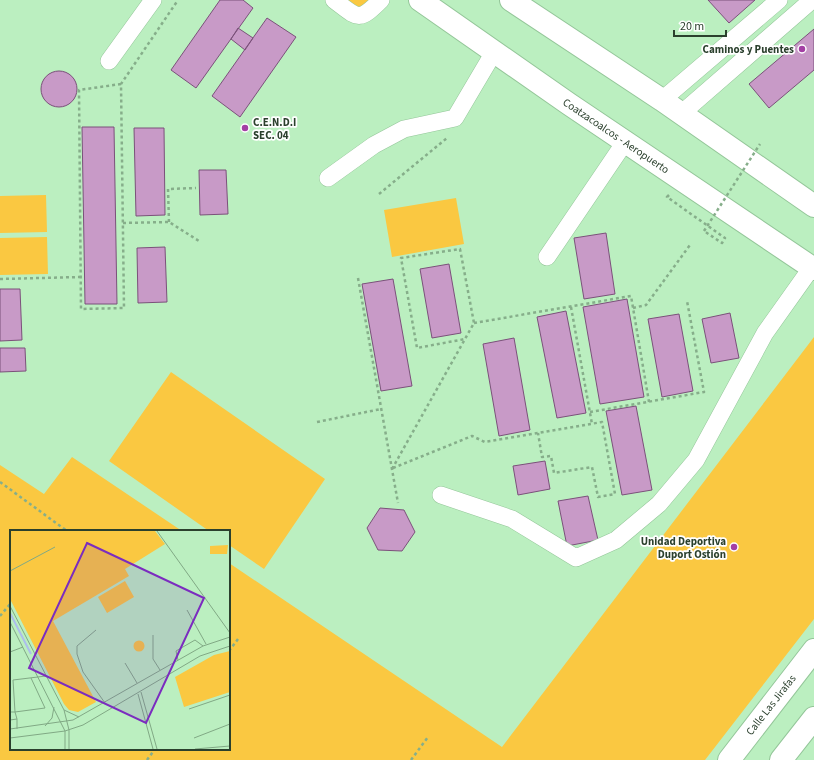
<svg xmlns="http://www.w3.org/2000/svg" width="814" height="760" font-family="'Source Sans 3',sans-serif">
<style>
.green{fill:#fac841}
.building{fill:#c89ac7;stroke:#7b517a}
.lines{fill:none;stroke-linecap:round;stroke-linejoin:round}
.minor-casing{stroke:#94c699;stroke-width:18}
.major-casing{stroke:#94c699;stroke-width:24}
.path{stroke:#86ae8a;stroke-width:2.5;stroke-dasharray:3 3;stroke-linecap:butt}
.minor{stroke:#fff;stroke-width:17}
.major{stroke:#fff;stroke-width:22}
.path-bridge{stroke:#86ae8a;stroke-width:2.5;stroke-dasharray:3 3;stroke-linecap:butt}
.poi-dot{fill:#a33fa4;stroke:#fff;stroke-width:1.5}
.labels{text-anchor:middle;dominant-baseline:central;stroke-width:3.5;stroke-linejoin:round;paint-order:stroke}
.poi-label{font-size:11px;font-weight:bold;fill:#2b402d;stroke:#fff;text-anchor:end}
.street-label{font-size:11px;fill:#2b402d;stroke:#fff}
.inset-river{fill:none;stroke:#acbeeb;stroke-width:2}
.inset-road{fill:none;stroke:#81a985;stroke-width:1}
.view{fill:#7b2cbf;fill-opacity:0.15;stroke:#7b2cbf;stroke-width:2}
.inset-edge{fill:none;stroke:#2b402d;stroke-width:2}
</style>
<rect width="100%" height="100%" fill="#bbefc0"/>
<path class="green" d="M338 0H371L361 8Z
M46 195 47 232 0 233V196Z
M456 198 464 244 392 257 384 210Z
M47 237 48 274 0 275V238Z
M814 337V619L705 760H0V465L44 494 72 457 182 531H11V749H229V563L502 747Z
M171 372 325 479 264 569 229 545V531H209L109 461Z"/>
<path class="building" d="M220 0H243L253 8 196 88 171 70Z
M708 0H755L729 23Z
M267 18 296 37 240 117 212 96Z
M238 28 253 38 245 50 231 39Z
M814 29V70L769 108 749 84Z
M41 89a18 18 0 1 1 36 0a18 18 0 1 1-36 0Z
M82 127H114L117 304H85Z
M134 128H164L165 215 136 216Z
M199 170H226L228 214 200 215Z
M606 233 615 294 584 299 574 238Z
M165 247 167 302 138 303 137 248Z
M449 264 461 333 432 338 420 269Z
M393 279 412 386 381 391 362 284Z
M0 289H20L22 340 0 341Z
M627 299 644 397 600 404 583 307Z
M566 311 586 413 557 418 537 317Z
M730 313 739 358 711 363 702 319Z
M679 314 693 391 662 397 648 319Z
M514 338 530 430 499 436 483 344Z
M0 348H25L26 371 0 372Z
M636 406 652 490 622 495 606 411Z
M545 461 550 489 518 495 513 466Z
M588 496 598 540 567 546 558 501Z
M380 508 404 510 415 532 402 551 378 550 367 528Z"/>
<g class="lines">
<g class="minor-casing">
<path id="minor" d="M334 0C358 18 358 23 381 0
M109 61 153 0
M662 100 779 0
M682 113 812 0
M328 178 374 145 404 129 455 118 494 52
M547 257 625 142
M441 495 512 519 576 558 616 540 659 504 696 460 765 333 812 267"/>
</g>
<g class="major-casing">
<path id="major" d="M420 0 569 104 814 269
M511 0 662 100 814 206
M729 760 814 650
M781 760 814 718"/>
</g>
<path class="path" d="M121 84 79 90 81 309 124 308 121 84 178 0
M379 194 447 138
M669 195 667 197 725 238 722 243 704 231
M169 222 168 189 196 188
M123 223 169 222 199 241
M358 278 398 503
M0 279 81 277
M571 307 592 424
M633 308 646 305 690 245
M474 323 631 296 649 402
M590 412 704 392 687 301
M317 422 381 409
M393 468 472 436 485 442 602 422 615 494 598 497 592 467 554 473 551 456 542 457 538 433
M392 469 465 339 474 323 460 249 401 258 417 348 465 339
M0 482 67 531
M0 616 11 603
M229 651 238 639
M147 760 155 749
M411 760 428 737"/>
<use href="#minor" class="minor"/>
<use href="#major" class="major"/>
<path class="path-bridge" d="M704 231 760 144"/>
</g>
<g class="poi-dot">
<circle cx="802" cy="49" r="4"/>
<circle cx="245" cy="128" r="4"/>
<circle cx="734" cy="547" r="4"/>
</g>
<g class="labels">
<g class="poi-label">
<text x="794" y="49">Caminos y Puentes</text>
<text x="253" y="122" text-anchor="start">C.E.N.D.I<tspan x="253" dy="13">SEC. 04</tspan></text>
<text x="726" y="541">Unidad Deportiva<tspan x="726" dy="13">Duport Ostión</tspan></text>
</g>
<g class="street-label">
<text transform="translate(616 136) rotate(34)">Coatzacoalcos - Aeropuerto</text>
<text transform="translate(771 705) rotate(-52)">Calle Las Jirafas</text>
</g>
</g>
<g transform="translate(10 530)">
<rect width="220" height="220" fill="#bbefc0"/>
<path d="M0 1H145L155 14 115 39 119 46 43 91 86 172 68 182 59 180 54 174 0 69ZM218 15 217 24H200V16ZM115 51 124 67 97 83 88 67ZM123.5 116a5.5 5.5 0 1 1 11 0a5.5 5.5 0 1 1-11 0ZM220 121V162L174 177 165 147 204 125Z" fill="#fac841"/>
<path class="inset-river" d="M0 83 21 124"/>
<path class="inset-road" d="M147 1 220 103M0 41 45 17M0 76 54 180 59 200M177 80 196 114M0 92 55 201M86 100 67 116V124L73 142 95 173M143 105V129L150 140M0 122 13 117M168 130 166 121 185 110 193 116M115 133 127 153M131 162 147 219M128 164 143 219M179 179 220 165M54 180 69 187M0 182H5L3 150 36 146M7 189 5 182 35 178 21 148M0 190 7 189V199M35 196 42 188 44 177M0 199 63 190 193 116 220 107M55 201V219M0 208 55 201 73 195 190 126 220 116M184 208 220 194M59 219V200M185 219 220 216"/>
<path class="view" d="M77 13 194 68 136 193 19 138Z"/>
<rect width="220" height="220" class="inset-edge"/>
</g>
<path d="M674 30v6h52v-6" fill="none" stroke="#2b402d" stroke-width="2"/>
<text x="680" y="30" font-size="12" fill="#2b402d" stroke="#ffffff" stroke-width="3" paint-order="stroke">20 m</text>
</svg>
